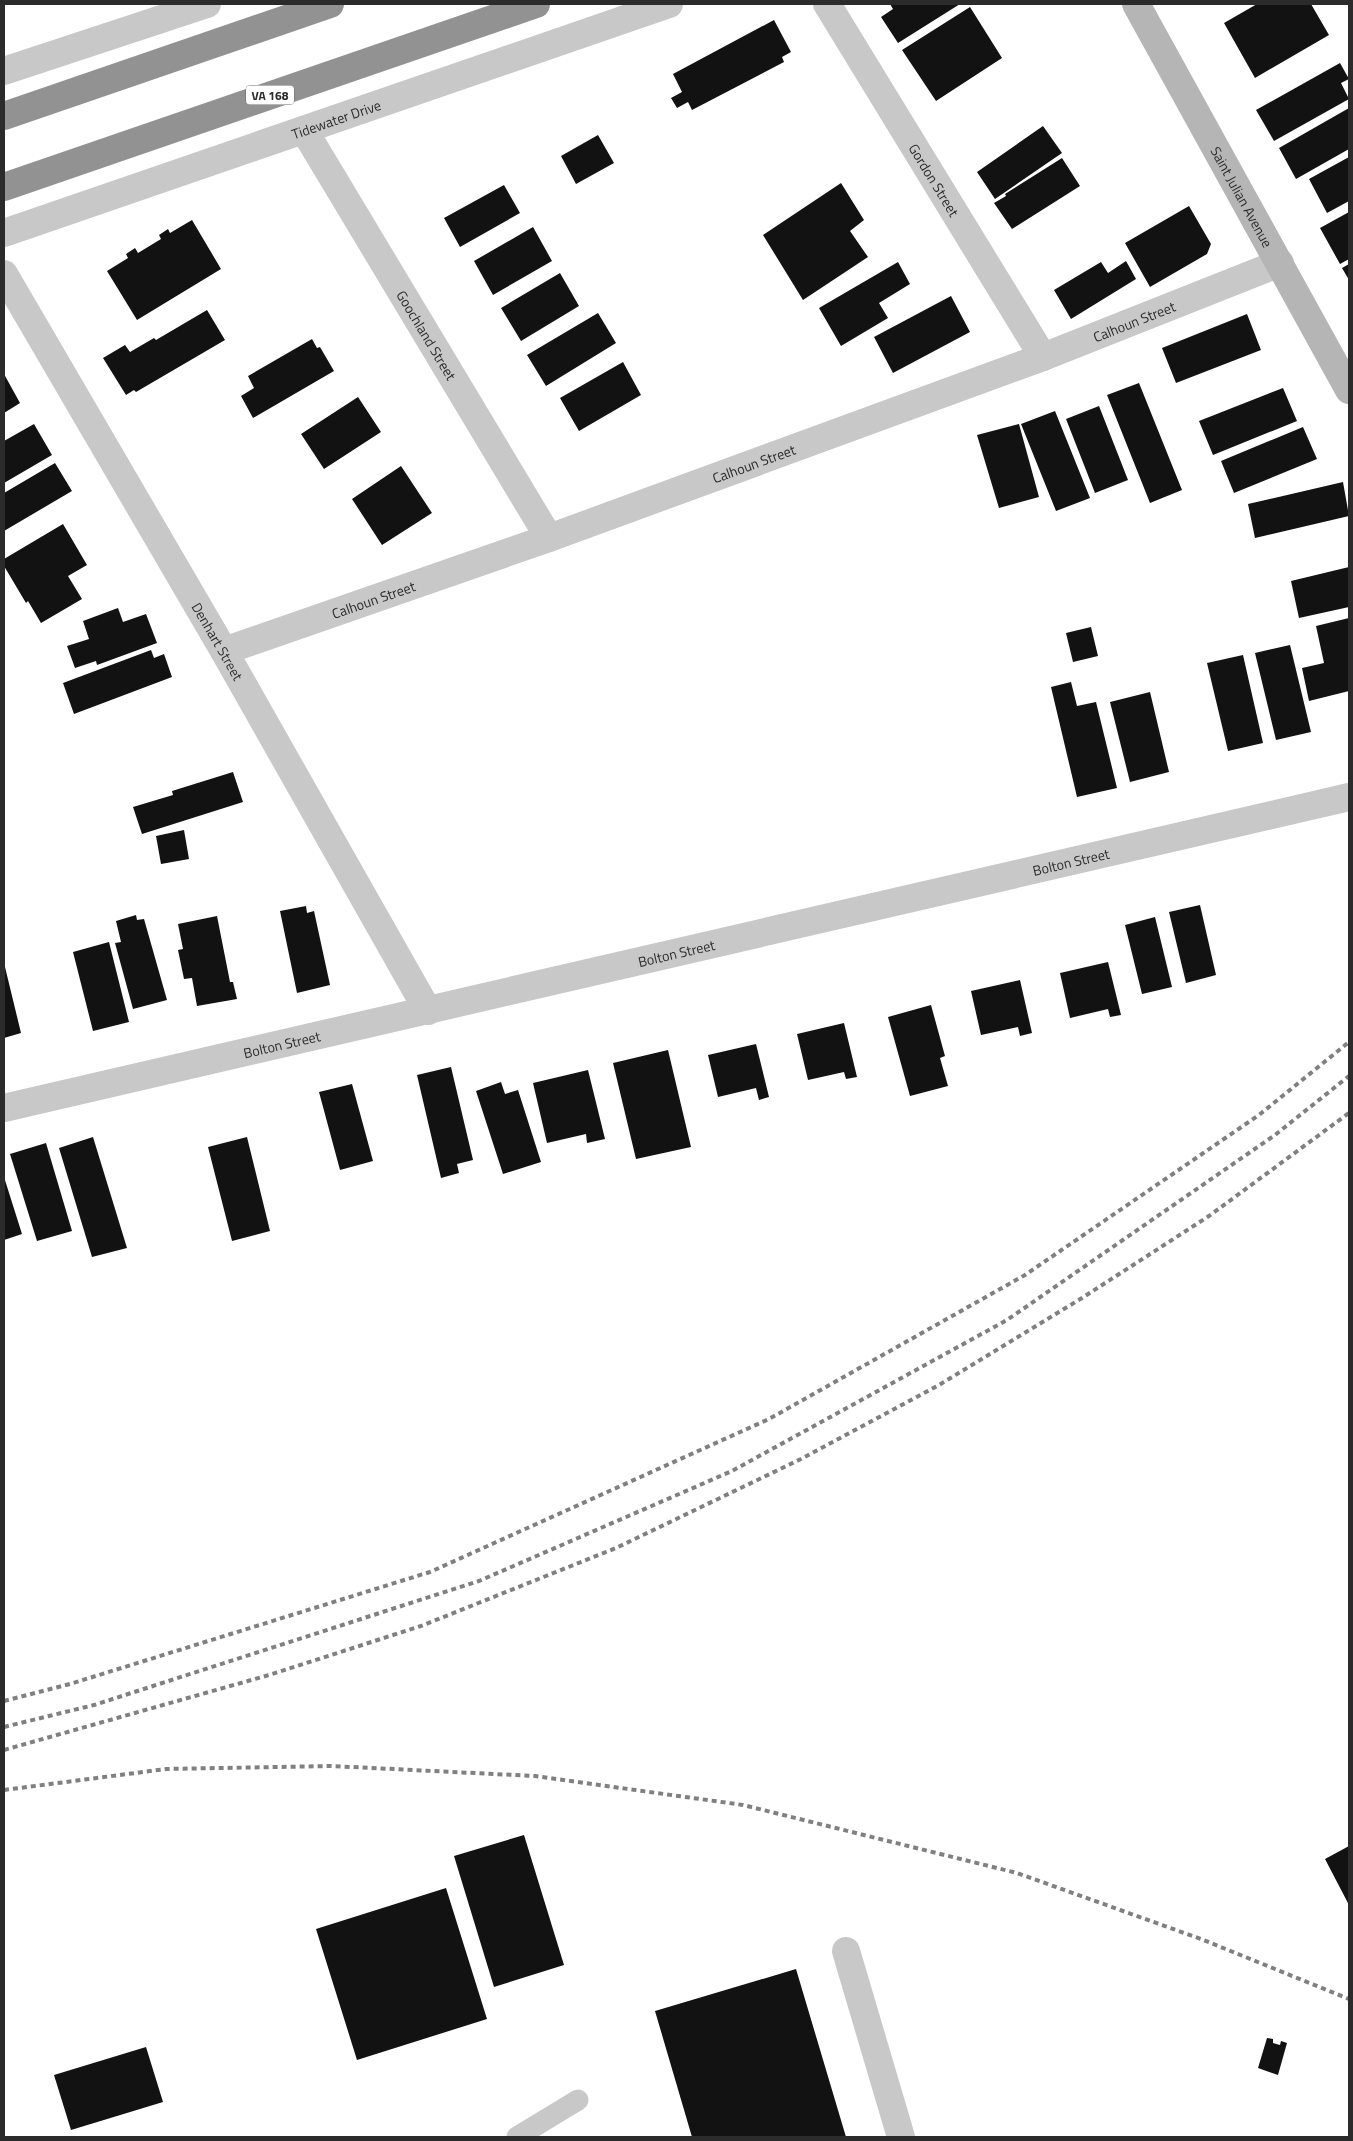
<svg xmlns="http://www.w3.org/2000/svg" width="1353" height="2141" font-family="'Titillium Web',sans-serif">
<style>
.building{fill:#121212}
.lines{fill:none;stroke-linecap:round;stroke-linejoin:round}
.lane{stroke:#c8c8c8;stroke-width:21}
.street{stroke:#c8c8c8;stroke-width:28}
.secondary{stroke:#b5b5b5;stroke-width:28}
.highway{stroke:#929292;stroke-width:28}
.rail{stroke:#808080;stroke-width:4;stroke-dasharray:5 4;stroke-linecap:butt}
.labels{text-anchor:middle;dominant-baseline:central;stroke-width:5;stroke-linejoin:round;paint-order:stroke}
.shield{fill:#fff;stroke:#6b6b6b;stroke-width:1}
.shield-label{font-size:12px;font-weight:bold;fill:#2b2b2b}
.street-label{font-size:14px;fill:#2b2b2b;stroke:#fff}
</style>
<rect width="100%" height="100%" fill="#fff"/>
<path class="building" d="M890 4H960L898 43 881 17 893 9Z
M1257 4H1311L1329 35 1255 78 1224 23Z
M970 7 1002 58 936 101 902 50Z
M774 20 791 52 782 57 784 62 692 110 688 102 677 108 671 98 682 92 673 74Z
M1340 63 1349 79 1341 83 1349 99 1274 141 1256 110Z
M1349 108V149L1296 179 1279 148Z
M1043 126 1062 153 995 199 977 172Z
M598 135 614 163 576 184 561 156Z
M1349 157V201L1327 213 1309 179Z
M1062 158 1080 186 1012 229 994 203 1006 196 1005 194Z
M841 183 864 220 850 231 868 257 803 300 763 235Z
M504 185 520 213 460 247 444 218Z
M1189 206 1211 244 1207 254 1150 287 1125 243Z
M1349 212V259L1340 264 1320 228Z
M192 220 221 269 137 320 107 271 128 258 126 254 135 248 138 253 161 239 159 235 168 229 170 233Z
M533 227 552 261 493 295 474 261Z
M1126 261 1136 279 1071 319 1054 290 1101 262 1108 273Z
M898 262 910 284 879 303 888 318 841 346 819 308Z
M1349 264V280L1342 268Z
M560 273 579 306 521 341 501 308Z
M951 296 970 332 893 373 874 337Z
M207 310 225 340 136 392 134 390 126 395 103 358 125 345 130 352 154 338 156 340Z
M598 313 616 343 546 386 527 355Z
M1247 314 1261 350 1176 383 1162 348Z
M312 339 317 348 320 347 334 371 253 418 241 396 254 388 248 376Z
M623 362 641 395 579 431 560 398Z
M4 374 20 403 4 413Z
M1139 383 1182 490 1150 503 1107 395Z
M1283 388 1297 421 1213 455 1199 421Z
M358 397 381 432 324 469 301 434Z
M1099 406 1128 480 1095 493 1066 419Z
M1055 411 1090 498 1056 511 1021 424Z
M34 424 52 455 4 483V441Z
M1019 424 1039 497 999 508 977 435Z
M1303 427 1317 459 1234 493 1221 461Z
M55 463 72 491 4 531V493Z
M401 466 432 513 382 545 352 499Z
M1343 482 1349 516 1255 538 1248 504Z
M63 524 87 565 68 576 82 599 41 623 28 601 26 603 4 566V559Z
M1349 567V607L1299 618 1291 581Z
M118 608 123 622 146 614 157 643 97 665 96 661 75 668 67 646 89 639 83 621Z
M1349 618V691L1309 701 1302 668 1324 663 1316 626Z
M1091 627 1098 656 1073 662 1066 633Z
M1290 645 1311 732 1276 740 1255 653Z
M151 650 154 658 164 654 172 677 74 714 63 683Z
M1243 655 1263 743 1228 751 1207 663Z
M1071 682 1077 706 1096 702 1117 788 1077 797 1051 687Z
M1150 692 1169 772 1130 782 1110 702Z
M233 772 243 802 142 834 133 807 173 795 172 791Z
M184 830 189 859 161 864 156 836Z
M1200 905 1216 975 1186 983 1169 912Z
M306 906 307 913 314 911 330 985 297 993 280 911Z
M136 915 137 920 144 919 167 1000 133 1009 115 943 121 942 116 921Z
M217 916 230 982H233L237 999 197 1006 192 978 184 979 178 950 183 949 178 924Z
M1155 917 1172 987 1142 994 1125 925Z
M109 942 129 1022 93 1031 73 952Z
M1108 962 1121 1015 1110 1017 1108 1009 1070 1018 1060 973Z
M5 967 21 1033 4 1038V968Z
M1020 980 1032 1033 1020 1036 1018 1027 981 1035 971 991Z
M931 1005 945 1056 940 1058 948 1086 910 1096 888 1017Z
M844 1023 857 1077 846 1079 844 1072 808 1080 797 1034Z
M756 1044 769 1097 759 1100 756 1088 718 1097 708 1055Z
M668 1050 691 1147 636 1159 613 1063Z
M451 1067 473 1160 457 1164 459 1173 441 1178 417 1075Z
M588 1070 605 1139 587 1143 586 1134 547 1143 533 1083Z
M501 1082 505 1094 518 1090 541 1162 503 1174 476 1091Z
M352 1084 373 1161 340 1170 319 1092Z
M93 1137 127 1248 92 1257 59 1148Z
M247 1137 270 1231 232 1241 208 1147Z
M46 1143 72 1231 37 1241 10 1154Z
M4 1177 22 1234 4 1240Z
M524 1835 564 1965 494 1987 454 1856Z
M1349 1846V1905L1325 1859Z
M446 1888 487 2019 357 2060 316 1929Z
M796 1969 846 2137H692L655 2011Z
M1267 2038 1273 2039V2043L1280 2045 1281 2041 1287 2043 1278 2075 1258 2068Z
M146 2047 163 2102 71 2130 54 2075Z"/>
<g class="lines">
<path class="lane" d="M517 2137 578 2100"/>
<g class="street">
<path id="s1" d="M827 4 1043 357"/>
<path d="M4 71 207 4"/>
<path id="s2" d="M304 130 549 538"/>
<path id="s3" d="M4 233 669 4"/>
<path id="s4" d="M4 274 224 651 428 1011"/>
<path id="s5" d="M224 651 549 538 1043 357 1280 263"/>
<path id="s6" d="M4 1108 1349 797"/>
<path d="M846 1951 901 2137"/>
</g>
<path class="secondary" id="s7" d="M1136 4 1349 390"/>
<path class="highway" d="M4 116 330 4
M4 187 536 4"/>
<path class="rail" d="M4 1701 70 1684 430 1572 769 1419 1025 1275 1259 1115 1349 1042
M4 1727 94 1705 479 1581 732 1471 1007 1320 1275 1135 1349 1076
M4 1750 269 1675 421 1626 616 1548 801 1459 939 1385 1082 1298 1209 1216 1349 1113
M4 1790 166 1769 331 1766 535 1776 743 1805 1017 1873 1201 1939 1349 1999"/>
</g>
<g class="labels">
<rect class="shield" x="246" y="85.5" width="48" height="19" rx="4"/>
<g class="shield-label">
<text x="270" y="95">VA 168</text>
</g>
<g class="street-label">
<text stroke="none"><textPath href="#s3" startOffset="351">Tidewater Drive</textPath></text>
<text stroke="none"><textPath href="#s1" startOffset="206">Gordon Street</textPath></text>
<text stroke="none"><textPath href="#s7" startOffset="220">Saint Julian Avenue</textPath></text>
<text stroke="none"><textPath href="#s5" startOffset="968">Calhoun Street</textPath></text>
<text stroke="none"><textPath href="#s2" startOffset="239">Goochland Street</textPath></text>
<text stroke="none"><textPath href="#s5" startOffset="562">Calhoun Street</textPath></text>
<text stroke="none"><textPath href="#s5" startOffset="158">Calhoun Street</textPath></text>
<text stroke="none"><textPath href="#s4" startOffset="425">Denhart Street</textPath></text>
<text stroke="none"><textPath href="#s6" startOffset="1095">Bolton Street</textPath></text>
<text stroke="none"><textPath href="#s6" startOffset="690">Bolton Street</textPath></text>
<text stroke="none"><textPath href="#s6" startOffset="285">Bolton Street</textPath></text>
</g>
</g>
<rect width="1353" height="2141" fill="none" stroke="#2b2b2b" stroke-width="10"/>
</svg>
